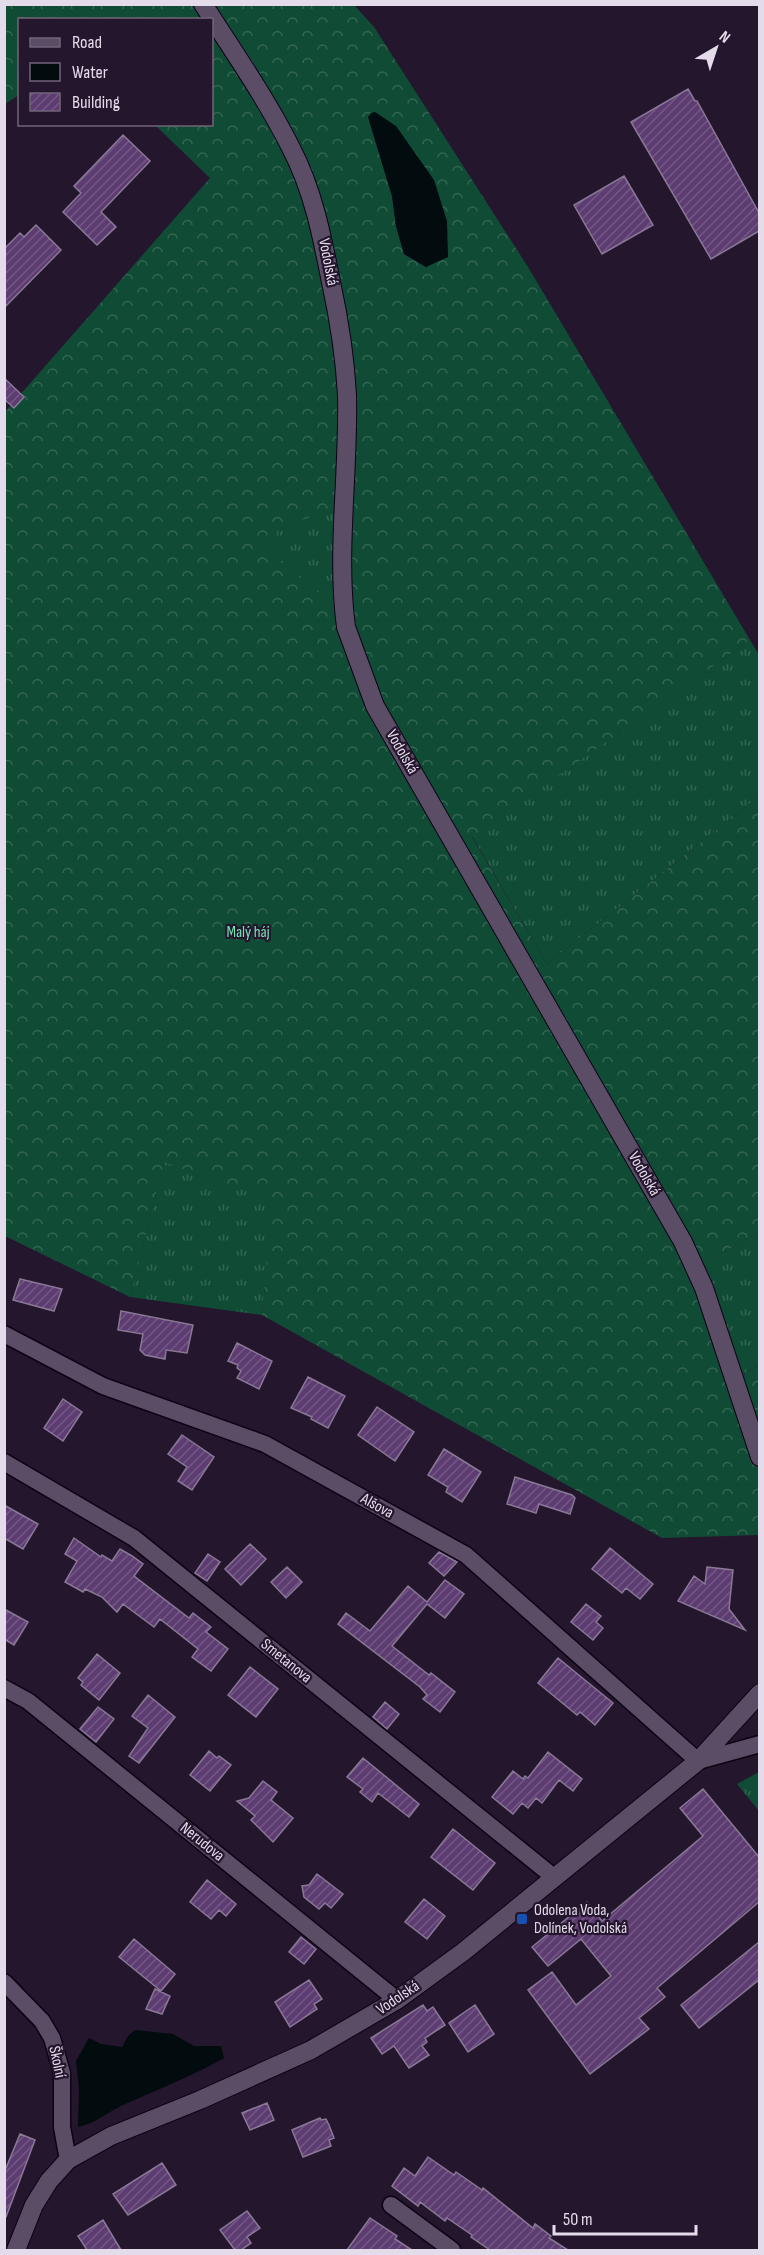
<svg xmlns="http://www.w3.org/2000/svg" width="764" height="2255" font-family="'Sofia Sans Condensed',sans-serif">
<style>
.grass{fill:url(#grass-tufts)}
.forest{fill:url(#forest-crowns);fill-rule:evenodd}
.water{fill:#020b0e}
.building{fill:url(#building-hatch);stroke:#8a7996;stroke-width:1.5}
.lines{fill:none;stroke-linecap:round;stroke-linejoin:round}
.minor-casing{stroke:#0d0315;stroke-width:19}
.tertiary-casing{stroke:#0d0315;stroke-width:20}
.minor{stroke:#5c4d67;stroke-width:16}
.tertiary{stroke:#5c4d67;stroke-width:18}
.transit-dot{fill:#1a4fb4;stroke:#24162d;stroke-width:2}
.labels{text-anchor:middle;dominant-baseline:central;stroke-width:4.5;stroke-linejoin:round;paint-order:stroke}
.street-label{font-size:16px;fill:#e4dbeb;stroke:#24162d}
.park-label{font-size:16px;fill:#77e3b3;stroke:#24162d}
.poi-label{font-size:16px;fill:#e4dbeb;stroke:#24162d;text-anchor:start}
</style>
<defs>
<pattern id="grass-tufts" width="24" height="20" patternUnits="userSpaceOnUse" patternTransform="scale(1.5)"><rect width="24" height="20" fill="#104c35"/><path d="M3 7l-1-3M5 7V3M7 7l1-3M15 17l-1-3M17 17v-4M19 17l1-3" fill="none" stroke="#336552"/></pattern>
<pattern id="forest-crowns" width="20" height="18" patternUnits="userSpaceOnUse" patternTransform="scale(1.5)"><rect width="20" height="18" fill="#104c35"/><path d="M2 6a3 3 0 1 1 6 0M12 15a3 3 0 1 1 6 0" fill="none" stroke="#336552"/></pattern>
<pattern id="building-hatch" width="6" height="6" patternUnits="userSpaceOnUse" patternTransform="scale(1.5)"><rect width="6" height="6" fill="#5c3c71"/><path d="M-1 1l2-2M0 6l6-6M5 7l2-2" fill="none" stroke="#735885"/></pattern>
</defs>
<rect width="100%" height="100%" fill="#24162d"/>
<path class="grass" d="M335 507 333 605 269 553 278 529Z
M750 640 759 655V796L547 964 472 836Z
M164 1161 273 1200 262 1315 130 1297Z
M759 1232V1365L738 1377 700 1266Z
M759 1772V1811L737 1784Z"/>
<path class="forest" d="M5 5H354L374 27 528 267 750 640 472 837 547 964 759 796V1232L700 1266 739 1377 759 1365V1535L662 1538 262 1315 272 1200 164 1162 130 1297 5 1236V412L210 178 155 125 212 124V20H20L19 95 5 104ZM368 117 426 267 404 254 396 226 392 196ZM335 508 333 604H332L270 553 278 529Z"/>
<path class="water" d="M375 112 396 126 434 180 447 221 448 257 426 267 404 254 396 226 392 196 368 117 371 113Z
M135 2030 173 2034 194 2046H221L224 2058C190 2077 154 2091 119 2107 103 2115 96 2123 78 2127L79 2089 76 2061 89 2038 101 2044 122 2047 128 2036Z"/>
<path class="building" d="M688 89 695 101H697L759 213V231L711 259 631 122Z
M123 135 150 161 101 212 116 227 97 245 63 212 81 193 74 186Z
M624 176 653 225 602 254 574 205Z
M36 225 61 250 4 308V249L20 233 24 237Z
M4 378 24 397 14 408 4 399Z
M20 1279 62 1289 54 1311 13 1300Z
M121 1311 193 1325 187 1353 166 1350 165 1359 145 1355 140 1350 143 1334 118 1330Z
M237 1343 272 1361 259 1389 237 1378 241 1371 237 1368 238 1365 228 1361Z
M308 1377 345 1396 328 1428 311 1419 312 1417 291 1408Z
M63 1399 82 1412 63 1441 44 1428Z
M377 1407 414 1432 395 1461 358 1435Z
M182 1435 214 1457 192 1490 178 1481 187 1467 168 1454Z
M444 1449 481 1472 462 1502 446 1492 448 1487 428 1475Z
M515 1477 572 1495 575 1498 570 1514 539 1504 536 1513 507 1504Z
M4 1505 38 1524 23 1549 4 1538Z
M74 1538 101 1557 102 1555 112 1561 120 1549 132 1556 143 1564 134 1576 189 1618 193 1613 211 1627 206 1632 228 1649 211 1671 192 1657 198 1649 160 1619 154 1627 123 1604 117 1612 102 1597 85 1589 83 1592 65 1582 77 1561 65 1554Z
M250 1544 266 1559 241 1585 225 1569Z
M610 1548 653 1584 640 1599 626 1588 622 1593 592 1569Z
M439 1552 457 1562 444 1576 429 1563Z
M208 1554 220 1562 207 1581 195 1573Z
M287 1567 302 1582 286 1598 271 1582Z
M707 1567 733 1570 729 1609 745 1630 678 1601 694 1576 705 1584Z
M445 1580 464 1594 445 1618 427 1604 392 1646 429 1675 431 1673 455 1692 440 1712 423 1699 427 1695 420 1687 338 1624 346 1613 370 1631 408 1586 427 1602Z
M586 1604 601 1616 596 1622 603 1628 593 1640 571 1622Z
M4 1609 28 1622 14 1645 4 1639Z
M97 1654 120 1673 99 1700 81 1685 83 1682 78 1678Z
M558 1658 613 1703 595 1725 580 1712 577 1715 538 1683Z
M250 1667 278 1689 256 1717 228 1695Z
M148 1695 175 1717 139 1763 129 1756 148 1728 132 1716Z
M385 1702 399 1714 387 1729 373 1717Z
M98 1707 114 1719 96 1742 80 1729Z
M209 1751 217 1758 219 1756 231 1765 210 1791 190 1775Z
M548 1752 582 1779 573 1791 559 1780 542 1803 536 1798 528 1808 522 1803 513 1814 492 1797 513 1771 523 1779 525 1776 528 1778Z
M363 1758 419 1804 409 1817 378 1793 372 1802 360 1792 363 1789 347 1777Z
M263 1781 277 1792 271 1800 293 1818 273 1842 251 1820 255 1816 237 1801 249 1798Z
M703 1789 759 1857V1902L657 1988 665 1997 639 2018 649 2029 590 2074 528 1990 552 1972 576 2005 611 1976 581 1939 548 1966 532 1947 587 1902 602 1921 703 1836 680 1808Z
M453 1829 495 1863 473 1890 431 1857Z
M317 1874 343 1894 331 1908 325 1903 319 1909 304 1897 302 1886 309 1885Z
M207 1880 236 1904 226 1916 219 1910 211 1919 190 1902Z
M424 1899 445 1916 427 1939 405 1922Z
M301 1937 316 1949 304 1964 289 1952Z
M134 1939 175 1974 161 1991 119 1957Z
M759 1942V1980L699 2028 681 2005Z
M309 1980 322 1999 314 2004 317 2009 290 2027 275 2002Z
M155 1989 170 1996 162 2014 146 2009Z
M423 2005 427 2011 433 2007 445 2025 425 2038 427 2042 422 2046 429 2055 409 2068 394 2046 382 2054 371 2038Z
M475 2005 494 2034 468 2052 449 2023Z
M267 2103 274 2120 250 2130 242 2113Z
M320 2118 321 2120 326 2119 329 2125 334 2138 329 2140 331 2146 303 2157 292 2130Z
M20 2134 35 2140 6 2217H4V2173Z
M428 2157 454 2175 456 2172 482 2190 483 2188 533 2228 535 2224 551 2236 549 2238 568 2250H490L471 2237 472 2235 447 2218 445 2221 420 2202 418 2206 392 2186 404 2168 415 2176Z
M162 2163 176 2185 128 2215 113 2194Z
M247 2211 260 2228 247 2237 251 2243 241 2250H235L220 2230Z
M370 2218 397 2236 395 2239 412 2250H347Z
M103 2220 121 2250H87L78 2236Z"/>
<g class="lines">
<g class="minor-casing">
<path id="minor" d="M4 1334 103 1386 265 1444 466 1555 698 1761 760 1744
M4 1462 134 1538 555 1878
M4 1688 28 1701 397 2000
M4 1982 42 2021 52 2038 62 2073V2127L68 2160
M391 2205 452 2250"/>
</g>
<g class="tertiary-casing">
<path id="tertiary" d="M203 4C233 51 266 98 291 148 313 190 322 236 331 282 339 319 345 358 347 395 349 471 336 553 346 627L375 706 683 1242 704 1288 760 1457
M16 2250 34 2205 49 2181 68 2160 111 2136 200 2100 311 2050 397 2000 463 1952 698 1761 760 1693"/>
</g>
<use href="#minor" class="minor"/>
<use href="#tertiary" class="tertiary"/>
</g>
<rect class="transit-dot" x="516" y="1913" width="12" height="12" rx="3"/>
<g class="labels">
<g class="street-label">
<text transform="translate(328 262) rotate(79)">Vodolská</text>
<text transform="translate(402 752) rotate(60)">Vodolská</text>
<text transform="translate(644 1174) rotate(60)">Vodolská</text>
<text transform="translate(377 1506) rotate(29)">Alšova</text>
<text transform="translate(286 1661) rotate(39)">Smetanova</text>
<text transform="translate(202 1842) rotate(39)">Nerudova</text>
<text transform="translate(398 1998) rotate(-34)">Vodolská</text>
<text transform="translate(57 2062) rotate(78)">Školní</text>
</g>
<g class="park-label">
<text x="248" y="932">Malý háj</text>
</g>
<g class="poi-label">
<text x="534" y="1910">Odolena Voda,<tspan x="534" dy="18">Dolínek, Vodolská</tspan></text>
</g>
</g>
<rect width="764" height="2255" fill="none" stroke="#e4dbeb" stroke-width="12"/>
<rect x="18" y="18" width="195" height="108" fill="#24162d" stroke="#716579" stroke-width="1.5"/>
<rect x="30" y="38" width="30" height="9" fill="#5c4d67" stroke="#716579" stroke-width="1.5"/>
<text x="72" y="48" font-size="18" fill="#e4dbeb">Road</text>
<rect x="30" y="63" width="30" height="18" fill="#020b0e" stroke="#716579" stroke-width="1.5"/>
<text x="72" y="78" font-size="18" fill="#e4dbeb">Water</text>
<rect x="30" y="93" width="30" height="18" fill="url(#building-hatch)" stroke="#716579" stroke-width="1.5"/>
<text x="72" y="108" font-size="18" fill="#e4dbeb">Building</text>
<g transform="translate(716 48) rotate(39)" stroke="#24162d" stroke-width="4.5" paint-order="stroke">
<path d="M0-4.5L10 22L0 15L-10 22Z" fill="#e4dbeb"/>
<text y="-9" font-size="16" font-weight="bold" text-anchor="middle" fill="#e4dbeb">N</text>
</g>
<path d="M554 2225v9h142v-9" fill="none" stroke="#e4dbeb" stroke-width="3"/>
<text x="563" y="2225" font-size="18" fill="#e4dbeb" stroke="#24162d" stroke-width="4.5" paint-order="stroke">50 m</text>
</svg>
